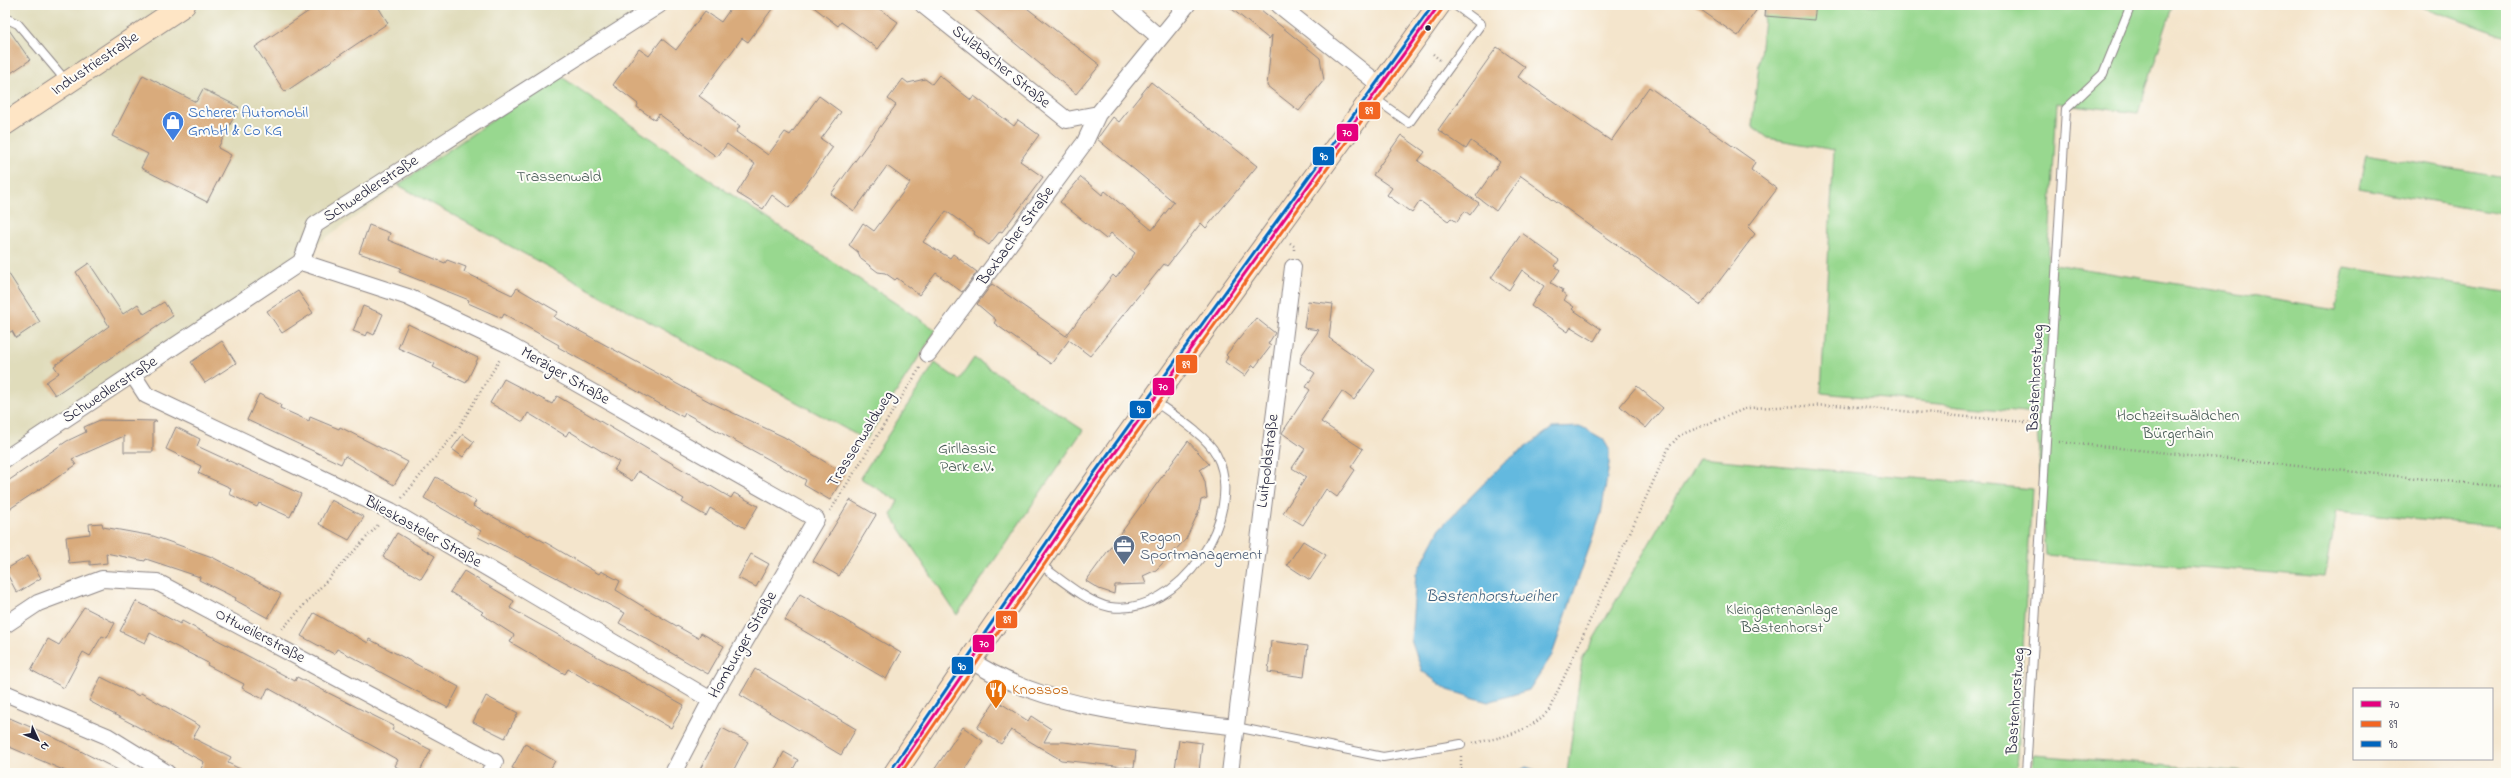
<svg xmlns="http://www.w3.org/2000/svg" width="2511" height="778" font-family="'Indie Flower',sans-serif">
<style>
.built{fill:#e0dcbb}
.green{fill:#98d88f;stroke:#5d7d65}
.water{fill:#63b9df;stroke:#426e8d}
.building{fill:#d9ab7c}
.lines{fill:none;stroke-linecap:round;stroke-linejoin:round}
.lane-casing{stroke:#8b8484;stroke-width:10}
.street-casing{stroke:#8b8484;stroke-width:18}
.secondary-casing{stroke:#8b8484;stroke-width:24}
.path{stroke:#8b8484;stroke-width:2.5;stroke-dasharray:1 3;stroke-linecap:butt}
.lane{stroke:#fff;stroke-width:8}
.street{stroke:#fff;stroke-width:16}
.secondary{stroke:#fee5c5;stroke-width:22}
.bus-1-casing{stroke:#fdfcf7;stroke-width:6}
.bus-2-casing{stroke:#fdfcf7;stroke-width:6}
.bus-3-casing{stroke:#fdfcf7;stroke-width:6}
.bus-1{stroke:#e5007d;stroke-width:3}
.bus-2{stroke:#f26522;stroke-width:3}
.bus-3{stroke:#0065bd;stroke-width:3}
.bus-dot{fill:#22223b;stroke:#fdfcf7;stroke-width:1.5}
.labels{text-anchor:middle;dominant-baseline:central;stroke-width:4;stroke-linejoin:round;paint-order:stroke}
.street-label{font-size:16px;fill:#22223b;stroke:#fdfcf7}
.shop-label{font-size:16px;fill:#366cbe;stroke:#fdfcf7;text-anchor:start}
.park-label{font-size:16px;fill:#455954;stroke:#fdfcf7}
.service-label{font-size:16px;fill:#4e5e75;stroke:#fdfcf7;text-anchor:start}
.food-label{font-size:16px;fill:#c56008;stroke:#fdfcf7;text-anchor:start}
.water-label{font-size:17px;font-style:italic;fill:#3c5e7d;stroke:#fdfcf7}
.line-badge{stroke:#fdfcf7;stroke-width:1.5}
.badge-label{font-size:11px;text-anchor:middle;font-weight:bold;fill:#fff}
</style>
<rect width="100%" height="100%" fill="#fdfcf7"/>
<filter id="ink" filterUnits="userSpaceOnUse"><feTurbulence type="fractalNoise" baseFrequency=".025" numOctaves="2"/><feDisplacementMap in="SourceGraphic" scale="8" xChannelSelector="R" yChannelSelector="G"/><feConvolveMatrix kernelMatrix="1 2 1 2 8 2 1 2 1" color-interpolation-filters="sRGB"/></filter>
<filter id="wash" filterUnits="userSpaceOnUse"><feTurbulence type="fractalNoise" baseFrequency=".012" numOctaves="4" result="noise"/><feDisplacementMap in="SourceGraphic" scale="16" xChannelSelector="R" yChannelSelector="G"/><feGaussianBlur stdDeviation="0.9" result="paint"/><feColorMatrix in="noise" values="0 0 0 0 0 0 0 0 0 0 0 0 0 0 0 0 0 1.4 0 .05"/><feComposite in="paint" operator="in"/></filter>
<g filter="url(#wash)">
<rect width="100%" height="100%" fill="#f4e5cc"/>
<path class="built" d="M5 5H656L5 464Z"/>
<path class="green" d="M1769 5H2173L2138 113 2057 103 2048 263 2336 310 2344 267 2506 292V527L2337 511 2325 577 2046 555 2036 413 1821 393 1834 150 1768 138 1752 126 1765 10Z
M2417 5H2506V37Z
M559 75 726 191 936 330 866 440 398 185Z
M2366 154 2506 177V215L2359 189Z
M974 358 1083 430 957 615 891 515 898 501 860 478 935 363 959 380Z
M1699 458 2032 489 2016 773H1567L1582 659Z
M2033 755 2259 773H2032Z"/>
<path class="water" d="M1582 427 1603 439 1609 449V465L1601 514 1552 655 1529 690 1488 702 1448 690 1422 671 1411 640 1416 574 1440 528 1504 463 1552 428Z
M1526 767 1544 773H1516Z"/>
<g id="blocks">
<path class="building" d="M318 5H377L388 23 285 92 255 47Z
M733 5H775L748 42 742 38 699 96 740 126 736 132 768 155 785 132 790 135 819 96 841 112 821 139 833 147 789 208 772 195 763 209 737 193 755 164 727 144 717 157 659 114 655 120 637 107 638 104 613 85 639 49 649 56 662 39 676 50 705 11 721 22Z
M811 5H874L898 22 878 49 841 22 838 26Z
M969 5H1023L1100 65 1076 94Z
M1227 5H1255L1320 58 1324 80 1299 111 1267 86 1272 35 1269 39Z
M1694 5H1760L1738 36Z
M1766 5H1816L1814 20 1765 16Z
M5 24 30 60 5 77Z
M1497 47 1525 67 1518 77 1611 141 1649 87 1755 162 1751 170 1777 189 1748 227 1755 234 1701 305 1521 176 1496 211 1476 196 1500 162 1471 141 1466 149 1438 130Z
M143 75 196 102 203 89 239 107 218 148 231 155 207 202 141 168 148 154 112 136Z
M939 75 971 100 974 96 1014 126 1018 120 1039 135 1020 161 1043 177 1002 232 1000 231 989 245 974 234 975 232 946 211 923 242 950 258 953 254 977 272 962 292 936 273 919 295 897 278 895 280 885 273 878 272 861 259 858 252 849 245 863 223 874 231 910 183 887 166 854 211 831 194 896 105 888 99 903 79 908 83 925 79 932 84Z
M1151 82 1257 166 1206 228 1201 223 1167 266 1164 264 1090 356 1069 340 1051 364 994 323 996 320 977 304 992 284 1066 336 1113 275 1116 278 1135 253 1111 233 1106 239 1060 202 1081 177 1102 195 1105 191 1152 230 1174 202 1097 139 1113 117 1119 122Z
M1401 135 1425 152 1418 161 1479 203 1470 215 1465 211 1457 222 1451 218 1448 221 1420 201 1412 213 1387 195 1392 188 1373 175Z
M369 225 390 233 388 240 445 263 447 260 466 267 464 272 512 295 517 288 558 312 554 317 712 403 784 437 845 474 830 500 804 485 806 480 685 413 683 417 558 347 559 345 504 314 502 318 468 303 469 300 399 272 401 268 359 253Z
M1522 233 1559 260 1555 266 1560 270 1551 283 1563 290 1562 292 1567 296 1564 300 1574 307 1572 309 1601 329 1594 341 1571 327 1568 332 1531 306 1544 286 1522 270 1509 290 1491 278Z
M89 263 123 314 138 304 144 314 164 302 173 316 55 395 46 382 59 373 54 366 109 326 76 272Z
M5 268 40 322 16 338 12 331 5 335Z
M298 291 313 313 282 333 267 311Z
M1308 301 1333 304 1329 338 1375 370 1354 400 1342 391 1321 422 1363 449 1351 467 1355 470 1337 497 1326 489 1303 525 1283 513 1306 477 1292 468 1305 449 1282 433 1310 390 1306 387 1315 373 1300 363 1301 356 1319 330 1304 328Z
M363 306 383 314 374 335 368 332 366 336 353 331Z
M1256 318 1275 333 1268 344 1271 346 1255 367 1253 365 1245 376 1225 362 1228 357 1226 355Z
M408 324 478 358 466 383 433 367 435 364 398 348Z
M222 341 236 363 205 383 191 362Z
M504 379 552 404 557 396 731 498 734 493 758 506 745 528 710 508 706 516 682 502 684 499 638 471 632 481 614 470 619 462 569 431 566 436 528 413 523 422 490 403Z
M1637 386 1663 408 1646 428 1620 406Z
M259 394 281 405 280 408 309 421 310 417 339 429 340 427 408 462 394 485 345 456 341 464 247 420Z
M100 420 157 421 153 423V452H124V436L72 459 76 465 5 512V483L67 441 86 432 84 427Z
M176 427 200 439 197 446 301 494 290 517 259 503 257 507 229 494 231 488 198 473 201 466 166 449Z
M463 434 474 442 463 457 452 449Z
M1188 441 1209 464 1200 470 1205 482 1207 498 1201 500 1198 513 1186 539 1156 570 1143 576 1146 584 1115 585 1114 594 1099 589 1086 581Z
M436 477 476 501 473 506 529 536 530 534 550 545 599 574 601 571 620 581 616 590 652 612 698 638 701 633 724 646 708 674 619 623 625 613 478 537 481 531 424 498Z
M331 500 364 517 349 540 319 524Z
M850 500 876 515 839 576 813 561Z
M102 523 103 527 153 536 212 557 281 594 268 618 235 600 236 598 199 580 200 577 146 559 145 561 106 553 107 563 90 565V561L69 563 66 537 90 534 89 524Z
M397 533 435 556 421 579 383 557Z
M1303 541 1326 555 1310 580 1287 565Z
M751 554 769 564 756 587 738 578Z
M28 556 41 578 17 593 5 570Z
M464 571 514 601 510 608 684 705 671 728 568 669 565 674 510 642 514 635 481 614 483 612 450 592Z
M800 594 901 653 886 679 785 620Z
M136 601 180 624 182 621 295 681 297 677 394 726 392 730 431 750 419 773H407L395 766 398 760 268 688 263 699 242 688 244 684 207 665 208 663 150 633 145 643 120 631Z
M84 607 115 623 107 638 102 636 90 656 83 652 64 688 31 670 48 639 59 645Z
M314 613 368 643 369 639 459 687 448 708 337 649 334 654 301 636Z
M1271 641 1308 646 1304 677 1268 672Z
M755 669 856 729 841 755 740 695Z
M101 677 139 696 141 693 200 726 193 738 231 757 228 763 248 773H209L201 769 204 762 89 701Z
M486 696 518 713 505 738 473 722Z
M996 700 1028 721 1031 716 1051 729 1044 742H1064L1136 751 1134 768 1061 760 1011 730 1001 744 977 728Z
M5 716 49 735 124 773H70L5 745Z
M963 727 983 741 962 773H932Z
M722 728 748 742 732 773H698Z
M1179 740 1202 743 1199 772 1175 769Z
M525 744 555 761 548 773H522L512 768Z
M784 752 798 760 791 773H773Z"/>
</g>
</g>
<g filter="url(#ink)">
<use href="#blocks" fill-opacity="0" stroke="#8b8484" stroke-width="1"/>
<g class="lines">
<g class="lane-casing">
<path id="lane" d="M5 18 18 24 67 82
M1374 98 1409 123 1481 24 1455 5
M1038 563C1057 576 1087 603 1110 607 1178 618 1249 515 1216 454 1207 436 1172 414 1154 401
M1236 727 1383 757 1461 744
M2026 773 2066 109 2103 74 2131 5"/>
</g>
<g class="street-casing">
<path id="street" d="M923 5 1067 120 1098 114 1187 5
M1122 5 1160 38
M1279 5 1381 86
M301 262 408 297 509 345 816 519 711 700 673 773
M928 354 1085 142 1098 114
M133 375 146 395 391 511 711 700
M5 459 301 262 315 225 659 5
M5 625 38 603 102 579 157 582 495 762 489 773
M969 659C1043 710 1149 716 1236 727
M5 693 107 736 167 773
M1230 773 1293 267"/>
</g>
<g class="secondary-casing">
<path id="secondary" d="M5 124 184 5
M895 773C1067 511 1256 260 1439 5"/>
</g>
<path class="path" d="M1433 54 1440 60
M1290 243 1294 246V252
M2059 442 2506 487
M402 498 456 432 500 359
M830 511 920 368
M282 629 379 524
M1473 743C1501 738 1530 732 1549 710L1669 447 1680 435 1747 408 1836 405 2034 423
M1461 773V756"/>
<use href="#lane" class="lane"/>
<use href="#street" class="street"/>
<use href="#secondary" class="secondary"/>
<g class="bus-1-casing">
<path id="bus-1" d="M895 773 1094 482 1439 5"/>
</g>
<g class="bus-2-casing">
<path id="bus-2" d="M901 773 1099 485 1443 8"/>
</g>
<g class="bus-3-casing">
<path id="bus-3" d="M891 770 1090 479 1433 5"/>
</g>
<use href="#bus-1" class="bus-1"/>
<use href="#bus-2" class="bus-2"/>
<use href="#bus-3" class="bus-3"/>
</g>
</g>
<defs>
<g id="shop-pin" transform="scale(1.15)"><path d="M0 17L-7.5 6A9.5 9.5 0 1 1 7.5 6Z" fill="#3f7fe0" stroke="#fdfcf7"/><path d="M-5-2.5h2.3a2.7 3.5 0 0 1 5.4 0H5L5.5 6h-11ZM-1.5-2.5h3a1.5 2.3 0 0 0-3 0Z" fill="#fff"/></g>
<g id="office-pin" transform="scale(1.15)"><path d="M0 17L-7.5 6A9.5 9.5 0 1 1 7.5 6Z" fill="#5c6f8a" stroke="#fdfcf7"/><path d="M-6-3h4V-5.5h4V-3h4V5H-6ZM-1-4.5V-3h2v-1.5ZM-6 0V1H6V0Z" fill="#fff"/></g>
<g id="restaurant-pin" transform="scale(1.15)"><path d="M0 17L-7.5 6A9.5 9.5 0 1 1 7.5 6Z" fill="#e8710a" stroke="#fdfcf7"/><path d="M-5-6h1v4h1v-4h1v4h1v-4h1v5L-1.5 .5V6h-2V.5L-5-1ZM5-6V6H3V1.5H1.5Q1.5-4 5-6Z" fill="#fff"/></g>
</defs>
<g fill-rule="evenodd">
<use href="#shop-pin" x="173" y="122"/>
<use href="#office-pin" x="1124" y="546"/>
<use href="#restaurant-pin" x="996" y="690"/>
</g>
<circle class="bus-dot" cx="1428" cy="28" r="3.5"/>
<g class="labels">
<g class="street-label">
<text transform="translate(95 64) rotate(-34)">Industriestraße</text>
<text transform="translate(1001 67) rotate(39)">Sulzbacher Straße</text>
<text transform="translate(371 189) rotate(-33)">Schwedlerstraße</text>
<text transform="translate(1016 236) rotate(-54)">Bexbacher Straße</text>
<text transform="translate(565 376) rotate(30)">Merziger Straße</text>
<text transform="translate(2036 378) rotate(-87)">Bastenhorstweg</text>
<text transform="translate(110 390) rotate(-33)">Schwedlerstraße</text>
<text transform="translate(861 439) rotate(-58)">Trassenwaldweg</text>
<text transform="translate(1268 461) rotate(-83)">Luitpoldstraße</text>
<text transform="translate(423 532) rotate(29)">Blieskasteler Straße</text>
<text transform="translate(260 636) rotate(28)">Ottweilerstraße</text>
<text transform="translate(743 645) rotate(-60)">Homburger Straße</text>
<text transform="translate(2016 701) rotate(-86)">Bastenhorstweg</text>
</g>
<g class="shop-label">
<text x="188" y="113">Scherer Automobil<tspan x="188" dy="18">GmbH &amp; Co KG</tspan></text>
</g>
<g class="park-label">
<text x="559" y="177">Trassenwald</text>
<text x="2178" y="416">Hochzeitswäldchen<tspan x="2178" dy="18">Bürgerhain</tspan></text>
<text x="967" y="449">Girllassic<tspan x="967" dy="18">Park e.V.</tspan></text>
<text x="1782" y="610">Kleingartenanlage<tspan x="1782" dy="18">Bastenhorst</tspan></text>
</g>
<g class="service-label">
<text x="1140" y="537">Rogon<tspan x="1140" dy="18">Sportmanagement</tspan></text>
</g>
<g class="food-label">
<text x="1012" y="690">Knossos</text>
</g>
<g class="water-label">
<text x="1491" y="596">Bastenhorstweiher</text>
</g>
</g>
<g class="line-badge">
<rect x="1358" y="101" width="23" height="19" rx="4" fill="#f26522"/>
<rect x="1336" y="123" width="23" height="19" rx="4" fill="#e5007d"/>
<rect x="1312" y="146" width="23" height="20" rx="4" fill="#0065bd"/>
<rect x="1175" y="354" width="23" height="20" rx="4" fill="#f26522"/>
<rect x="1152" y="377" width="23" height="19" rx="4" fill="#e5007d"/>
<rect x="1129" y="400" width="23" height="19" rx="4" fill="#0065bd"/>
<rect x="995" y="610" width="23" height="19" rx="4" fill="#f26522"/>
<rect x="972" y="634" width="23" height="19" rx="4" fill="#e5007d"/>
<rect x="951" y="656" width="23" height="19" rx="4" fill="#0065bd"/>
</g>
<g class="badge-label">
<text x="1369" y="114">89</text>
<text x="1347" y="136">70</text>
<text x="1324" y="160">90</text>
<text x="1186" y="368">89</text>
<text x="1163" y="390">70</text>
<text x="1141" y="413">90</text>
<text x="1007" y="623">89</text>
<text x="984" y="647">70</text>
<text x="962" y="670">90</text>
</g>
<rect width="2511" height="778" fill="none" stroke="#fdfcf7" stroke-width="20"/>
<rect x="2353" y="688" width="140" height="72" fill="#fdfcf7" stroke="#a5a5ac"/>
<rect x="2361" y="701" width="20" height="6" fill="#e5007d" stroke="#a5a5ac"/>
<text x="2389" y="708" font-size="12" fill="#22223b">70</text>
<rect x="2361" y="721" width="20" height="6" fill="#f26522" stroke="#a5a5ac"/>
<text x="2389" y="728" font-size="12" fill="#22223b">89</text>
<rect x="2361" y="741" width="20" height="6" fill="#0065bd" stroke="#a5a5ac"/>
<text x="2389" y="748" font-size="12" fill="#22223b">90</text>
<g transform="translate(38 740) rotate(134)" stroke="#fdfcf7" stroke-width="3" paint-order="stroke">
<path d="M0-3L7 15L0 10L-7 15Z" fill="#22223b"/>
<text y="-6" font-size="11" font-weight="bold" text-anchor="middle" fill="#22223b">N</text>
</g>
</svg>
